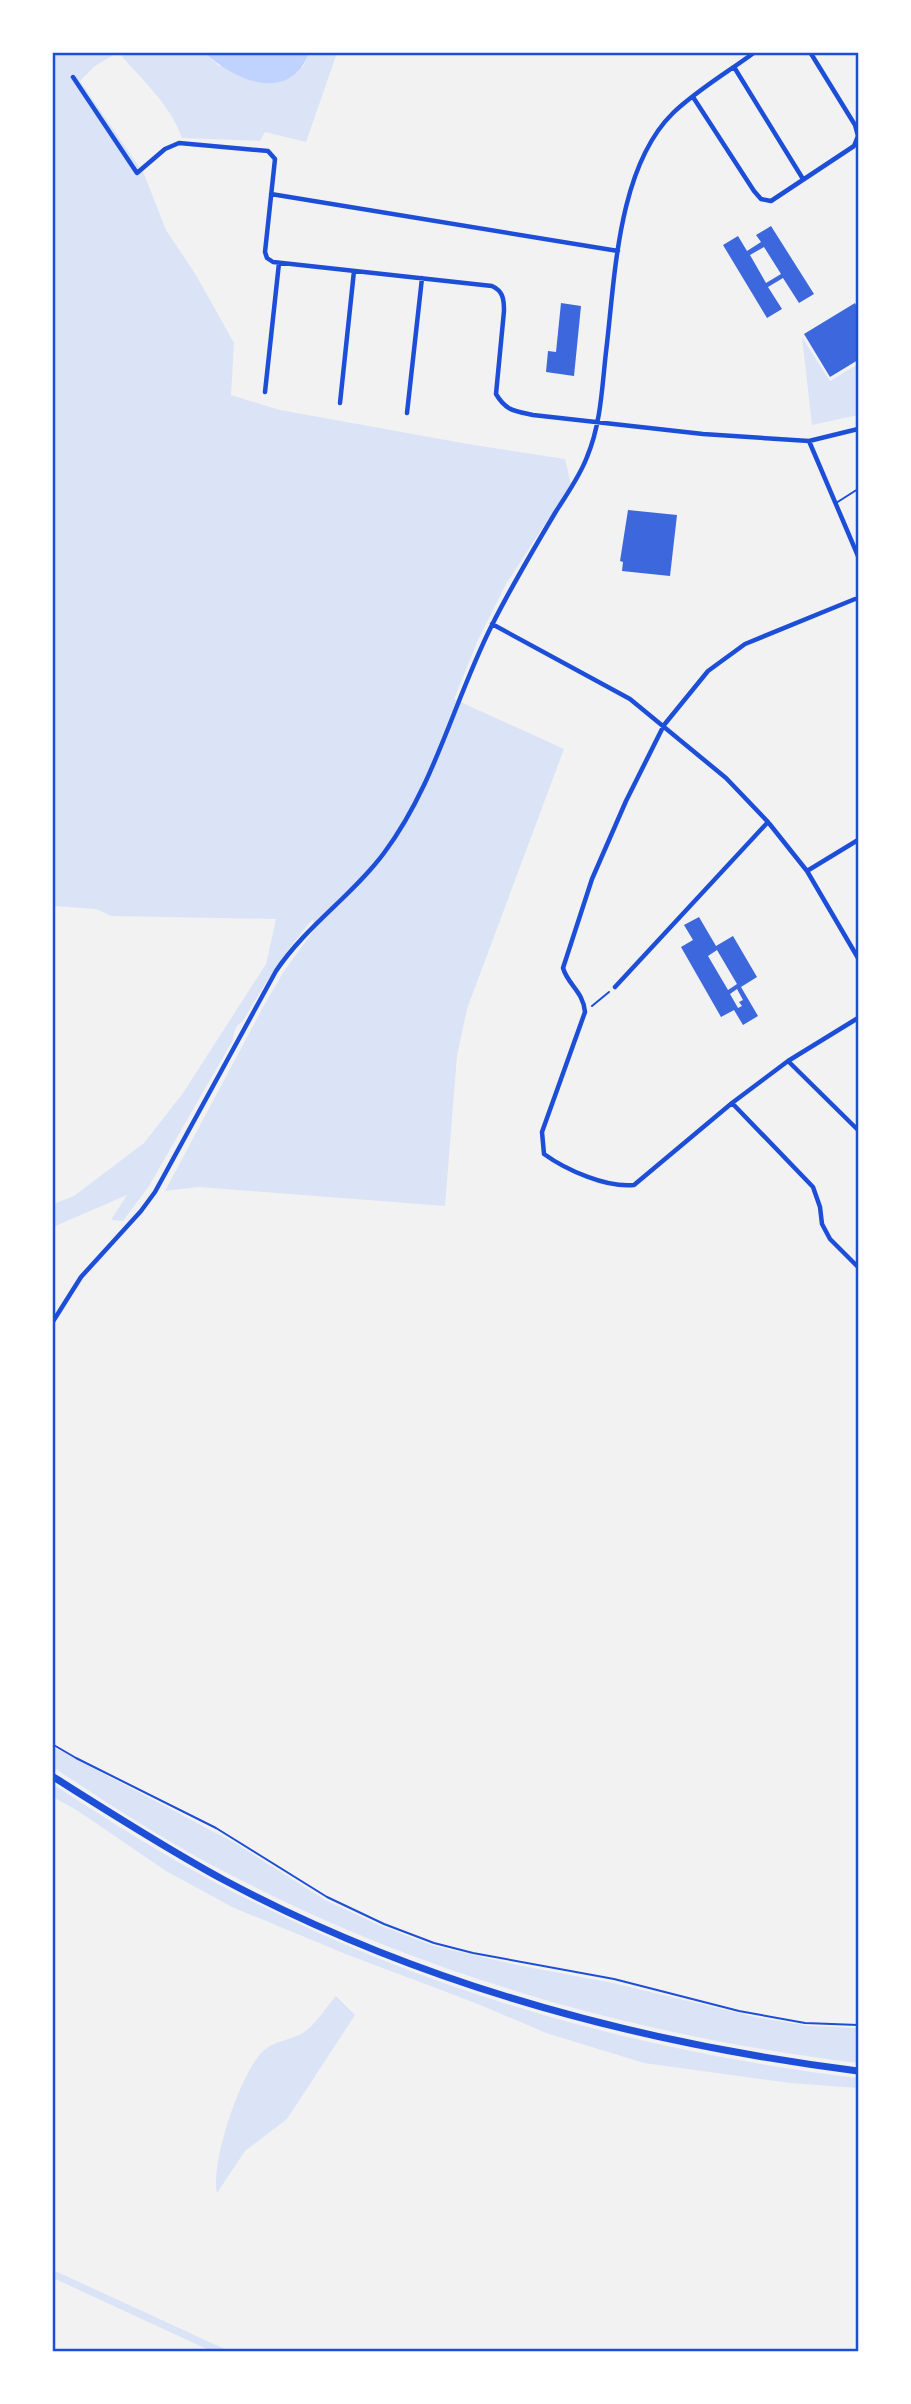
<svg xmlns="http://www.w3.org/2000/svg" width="911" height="2404" font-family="Roboto,sans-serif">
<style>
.green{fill:#dbe4f7}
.water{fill:#bfd3fe}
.building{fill:#3d67dc;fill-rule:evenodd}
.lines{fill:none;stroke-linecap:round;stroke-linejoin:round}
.path{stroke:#1d4ed8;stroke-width:2}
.service{stroke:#1d4ed8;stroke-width:2}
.minor{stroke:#1d4ed8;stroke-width:4.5}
.trunk{stroke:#1d4ed8;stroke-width:7}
.neatline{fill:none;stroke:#1d4ed8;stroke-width:2.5}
</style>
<rect width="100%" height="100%" fill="#f2f2f2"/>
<path class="green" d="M52 53H117L95 66 80 81 144 174 166 230 196 275 234 343 231 395 280 410 468 444 565 459 571 484 506 584 478 640 454 699 564 749 467 1009 457 1056 445 1206 199 1187 165 1191 262 1009 284 971 314 930 313 919C285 951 264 985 243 1021 235 1026 234 1031 233 1040L149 1186 123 1221 111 1220 127 1195 53 1227V1204L74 1196 144 1143 183 1093 266 964 276 919 111 916 96 909 53 906Z
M119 53H205L219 66 303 67 309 53H337L306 142 265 132 260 141 182 138C171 105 141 79 119 53Z
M802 337 830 381 858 364V415L812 425Z
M53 1747 235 1843 325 1900 381 1926 434 1946 517 1965 613 1983 755 2017 809 2026 858 2028V2063C639 2036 426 1977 229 1874 168 1843 110 1805 53 1767Z
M53 1784C107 1820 162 1854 220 1885 243 1898 267 1908 291 1920 470 2005 662 2054 858 2078V2088L790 2083 644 2063 546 2033 478 2004 343 1953 232 1907 166 1871 78 1811 53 1797Z
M336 1996 355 2015 287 2119 245 2151 217 2193C210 2164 240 2073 263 2051 273 2041 291 2040 303 2033 315 2025 326 2007 336 1996Z
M53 2270 229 2351H211L53 2278Z"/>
<path class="water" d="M205 53H309C289 104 235 81 205 53Z"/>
<path class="building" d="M771 226 814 294 799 303 783 278 768 287 782 309 767 318 723 245 738 236 747 251 761 242 756 235ZM764 247 781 274 766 283 750 255Z
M561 303 581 306 574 376 546 372 548 351 556 352Z
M855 303 858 309V360L830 377 804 334Z
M628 510 677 515 670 576 622 571 623 562 620 561Z
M699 917 716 946 733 936 757 977 741 987 758 1016 743 1025 734 1010 721 1017 681 947 693 940 684 925ZM717 950 737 984 728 990 708 956ZM737 989 743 1000 739 1002 742 1006 738 1008 730 994Z"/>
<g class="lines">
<path class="path" d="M592 1006 609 992
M52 1744 76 1758 216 1828 327 1897 384 1924 434 1943 473 1953 614 1979 739 2011 805 2023 858 2025"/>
<path class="service" d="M836 503 858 489"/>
<path class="minor" d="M734 67 803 179
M73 77 137 173 165 149 179 143 268 151 275 159 265 252 267 258 273 262 492 286C503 291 504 299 504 311L496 394C506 411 515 411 533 415L703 434 809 441 858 429
M693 97 754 191 761 199 771 201 854 146 858 136 855 125 810 52
M271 194 618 251
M265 392 279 263
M340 403 354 271
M407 413 422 278
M809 441 858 556
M855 599 745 644 708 671 664 725 626 801 592 879 563 968C568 985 583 991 585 1012L542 1132 544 1154C566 1170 607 1188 634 1185L732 1103 788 1061 858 1018
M492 624 630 699 726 778 768 822 807 871 858 958
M807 871 858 840
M615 987 768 822
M788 1061 858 1130
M732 1103 813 1187 820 1207 822 1224 830 1239 858 1267
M52 1323 81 1277 141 1211 155 1192 276 971C306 926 352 896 384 853 435 785 454 700 492 625 511 587 533 550 555 513 566 495 579 478 587 457 601 424 602 387 606 352 615 279 617 168 673 113 697 90 728 72 755 52"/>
<path class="trunk" d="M52 1776C109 1812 165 1848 224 1880 421 1985 638 2043 858 2071"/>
</g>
<rect width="911" height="2404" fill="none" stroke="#ffffff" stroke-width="108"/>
<rect x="54" y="54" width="803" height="2296" class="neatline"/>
</svg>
